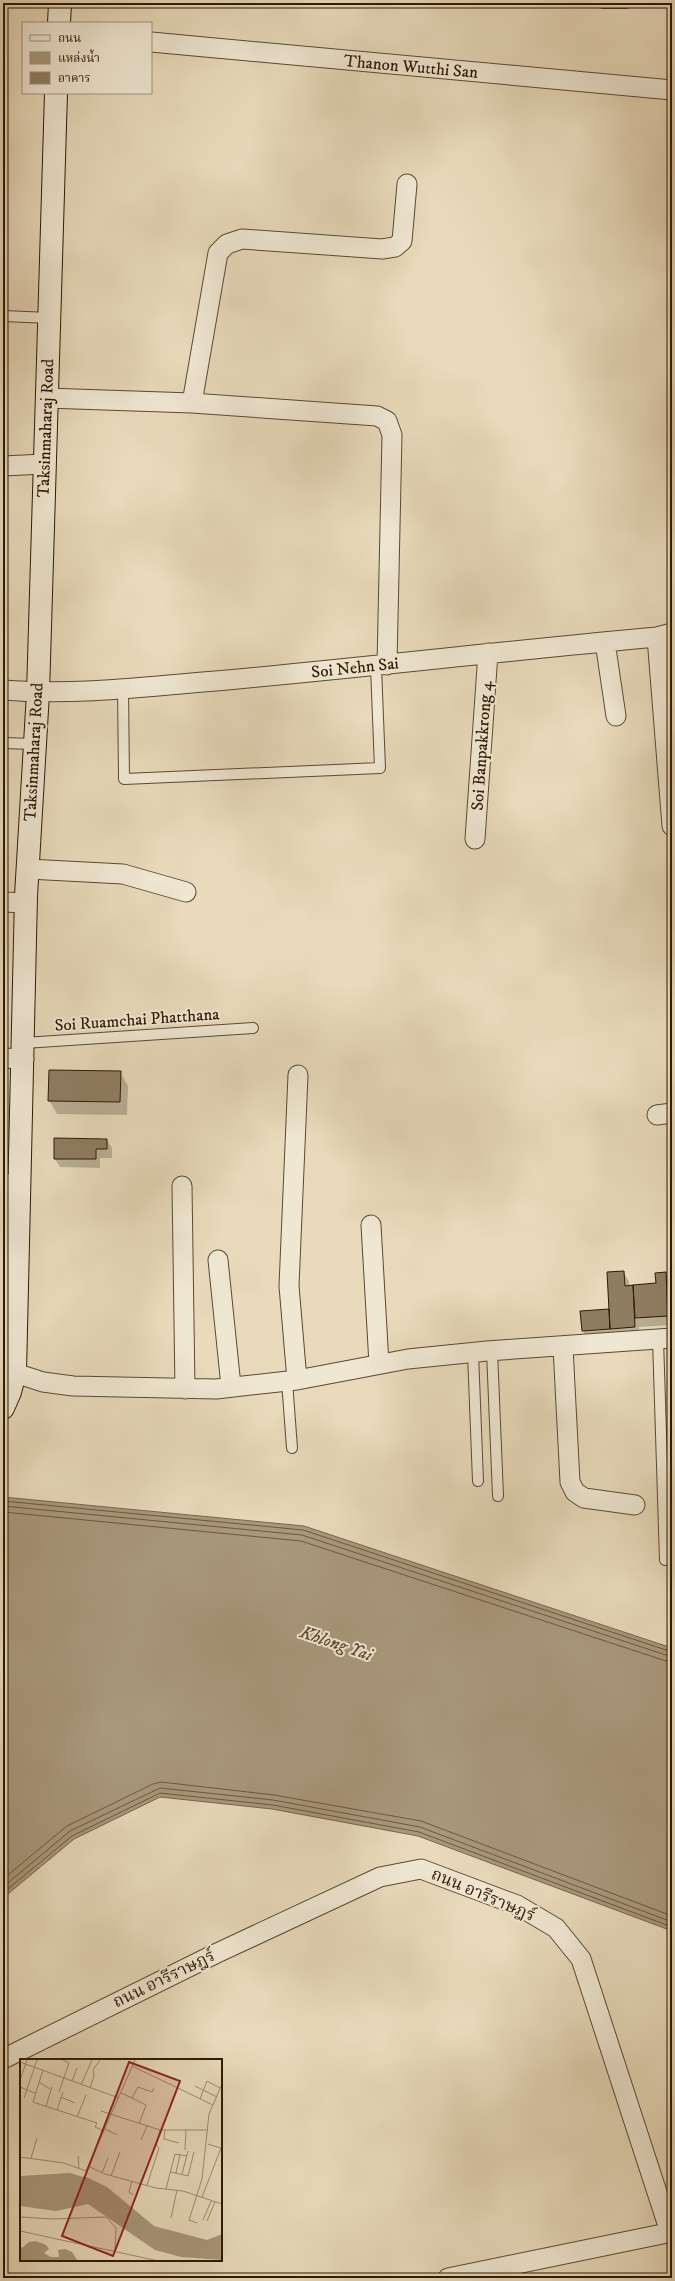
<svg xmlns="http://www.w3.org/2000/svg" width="675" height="2281" font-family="'IM FELL DW Pica','Noto Serif Thai',serif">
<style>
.water{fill:#a9987c;stroke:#78654b}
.shadow{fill:#0003}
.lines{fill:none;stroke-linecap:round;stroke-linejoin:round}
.shore{stroke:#6c583f;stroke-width:1}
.building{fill:#8f7d62;stroke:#2e1902}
.lane-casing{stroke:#5c4930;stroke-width:12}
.street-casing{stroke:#5c4930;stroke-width:21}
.secondary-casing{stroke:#2e1902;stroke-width:24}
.lane{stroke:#f0e7d3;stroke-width:10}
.street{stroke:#f0e7d3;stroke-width:19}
.secondary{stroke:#f0e7d3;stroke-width:22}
.labels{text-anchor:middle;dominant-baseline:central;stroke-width:4;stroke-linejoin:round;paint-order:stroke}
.street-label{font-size:17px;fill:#2e1902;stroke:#f0e7d3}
.water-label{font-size:18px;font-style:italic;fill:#5f4c33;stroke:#f0e7d3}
.inset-road{fill:none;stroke:#9e8d71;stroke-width:1}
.view{fill:#8f2418;fill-opacity:0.15;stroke:#8f2418;stroke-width:2}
.inset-edge{fill:none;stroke:#2e1902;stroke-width:2}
</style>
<rect width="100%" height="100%" fill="#e8dabb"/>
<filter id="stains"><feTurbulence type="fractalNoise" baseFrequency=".005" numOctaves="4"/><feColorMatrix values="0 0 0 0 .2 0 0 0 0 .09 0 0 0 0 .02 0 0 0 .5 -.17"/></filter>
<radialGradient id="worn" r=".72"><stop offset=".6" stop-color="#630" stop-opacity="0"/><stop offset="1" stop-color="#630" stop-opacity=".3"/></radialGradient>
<path class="water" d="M3 1497 304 1526 672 1648V1931L418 1836 272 1809 160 1797 74 1839 3 1898Z"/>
<path class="shadow" d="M120 1072 128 1086 127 1115 57 1114 49 1100Z
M107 1140 112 1148V1158H100V1168L60 1167 55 1159Z
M623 1272 629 1281V1286L657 1284 665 1273 670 1282 672 1325 639 1327 640 1336 588 1340 583 1331 610 1310Z"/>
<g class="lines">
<path class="shore" d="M3 1501 303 1530 672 1652
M3 1506 302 1535 672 1657
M3 1512 301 1541 672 1663
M3 1879 67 1826 153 1784 161 1782 274 1795 421 1821 672 1916
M3 1887 70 1831 160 1788 273 1800 420 1827 672 1922
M3 1893 72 1836 160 1793 273 1805 419 1832 672 1927"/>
</g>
<path class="building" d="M49 1070 121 1071 120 1102 48 1101Z
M54 1138 107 1139V1149H96V1159H54Z
M624 1271 625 1286 633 1285 635 1327 610 1329 607 1272Z
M666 1272 668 1316 635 1318 633 1285 656 1283 655 1273Z
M609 1309 610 1329 582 1331 580 1311Z"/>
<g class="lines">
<g class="lane-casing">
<path id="lane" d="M603 3H626
M3 316 50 318
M123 688 124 779 380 768 376 667
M3 743 34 744
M24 1043 253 1028
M658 1339 665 1560H672
M492 1351 498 1496
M473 1353 478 1481
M287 1381 292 1448"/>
</g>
<g class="street-casing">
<path id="street" d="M151 42 672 90
M46 398 192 403 218 253 227 244 242 239 382 249 395 247 402 241 407 184
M192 403 377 416 387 421 392 435 387 665
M3 466 44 464
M657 637 672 826
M605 642 616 716
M3 690C77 696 153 686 227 680 370 667 513 650 657 637L672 633
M475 839 488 653
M28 869 123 874 186 892
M3 902 27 903
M3 1058 24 1059
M657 1115 672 1113
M3 1184H19
M182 1186 185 1389
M371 1225 379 1364
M218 1260 231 1386
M563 1347 570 1482 575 1492 584 1498 635 1505
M15 1373 43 1382 73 1386 216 1389 297 1380 408 1359 487 1351 672 1338
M297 1380 289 1286 298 1075
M3 2059 215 1954 380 1877 421 1869 517 1905 556 1928 581 1959 670 2232
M448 2278 672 2232"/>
</g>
<g class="secondary-casing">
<path id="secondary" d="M59 23 60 3
M3 1408 10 1392 15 1373 26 896 38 693 56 93"/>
</g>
<use href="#lane" class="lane"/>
<use href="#street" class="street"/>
<use href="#secondary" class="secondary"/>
</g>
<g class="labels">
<g class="street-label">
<text transform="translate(411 67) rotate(5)">Thanon Wutthi San</text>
<text transform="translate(46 428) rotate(-88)">Taksinmaharaj Road</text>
<text transform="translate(355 668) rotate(-6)">Soi Nehn Sai</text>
<text transform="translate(482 746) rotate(-86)">Soi Banpakkrong 4</text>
<text transform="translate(34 752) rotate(-87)">Taksinmaharaj Road</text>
<text transform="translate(137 1020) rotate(-4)">Soi Ruamchai Phatthana</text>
<text transform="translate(483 1895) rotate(23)">ถนน อารีราษฎร์</text>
<text transform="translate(164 1979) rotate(-26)">ถนน อารีราษฎร์</text>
</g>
<g class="water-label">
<text transform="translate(336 1644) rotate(19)">Khlong Yai</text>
</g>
</g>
<g transform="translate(20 2059)">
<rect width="202" height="202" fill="#e8dabb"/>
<path d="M50 114 63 118 64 117 87 128 134 167 187 181 202 175V201L161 198 135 191 68 145 36 152 0 147V117ZM16 182 26 186 29 190 24 194 31 198H39L38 191 45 190 52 193 57 201H0V186L2 189 9 183Z" fill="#a9987c"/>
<path class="inset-road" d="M0 3 99 39M112 7 193 46M23 11 13 43 77 64 75 68 84 72M0 21 7 1M52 22 57 9M19 23 30 30M61 26 72 1M175 27 197 38M0 28 15 34M70 29 74 17 73 11 80 1M39 33 49 4 43 1M101 34 112 39 118 28 132 33 134 29M41 38 55 44M4 39 17 1M112 39 126 46 119 65M180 40 187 22 200 29M26 47 32 28M37 51 43 33M81 52 140 71H188M57 58 66 36M85 70 97 76M145 71 144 80 159 84M121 81 127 67M165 91 166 70M58 97 59 109M0 98 44 104 66 112M11 99 17 79M70 108 85 115 136 129 163 132 202 145M66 112 115 1M151 113 168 117 174 93M82 114 88 99M156 114 160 95M162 115 168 92M91 117 100 93M112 122 109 133 113 136M127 126 139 89 136 86 140 71M146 130 155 95 167 97M182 138 201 89 188 85M0 158 33 160 86 158 96 169 95 193M151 159 157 131M183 161 191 142M187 162 195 143M177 164 169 161 182 120 189 55 202 25M0 172 134 201"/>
<path class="view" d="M109 3 160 22 93 197 42 177Z"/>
<rect width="202" height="202" class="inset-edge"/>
</g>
<rect width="675" height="2281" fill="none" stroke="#e8dabb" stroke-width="16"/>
<rect x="4" y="4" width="667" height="2273" fill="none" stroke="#2e1902" stroke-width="2"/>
<rect x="8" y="8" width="659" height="2265" fill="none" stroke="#2e1902"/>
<rect x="22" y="22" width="130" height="72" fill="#f0e7d3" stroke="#a2957f"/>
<rect x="30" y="35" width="20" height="6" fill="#f0e7d3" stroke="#a2957f"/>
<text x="58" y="42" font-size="12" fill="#2e1902">ถนน</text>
<rect x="30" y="52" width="20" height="12" fill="#a9987c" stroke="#a2957f"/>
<text x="58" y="62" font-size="12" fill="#2e1902">แหล่งน้ำ</text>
<rect x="30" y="72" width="20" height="12" fill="#8f7d62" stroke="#a2957f"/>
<text x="58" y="82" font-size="12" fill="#2e1902">อาคาร</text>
<rect width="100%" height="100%" filter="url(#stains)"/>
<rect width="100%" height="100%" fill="url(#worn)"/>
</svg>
